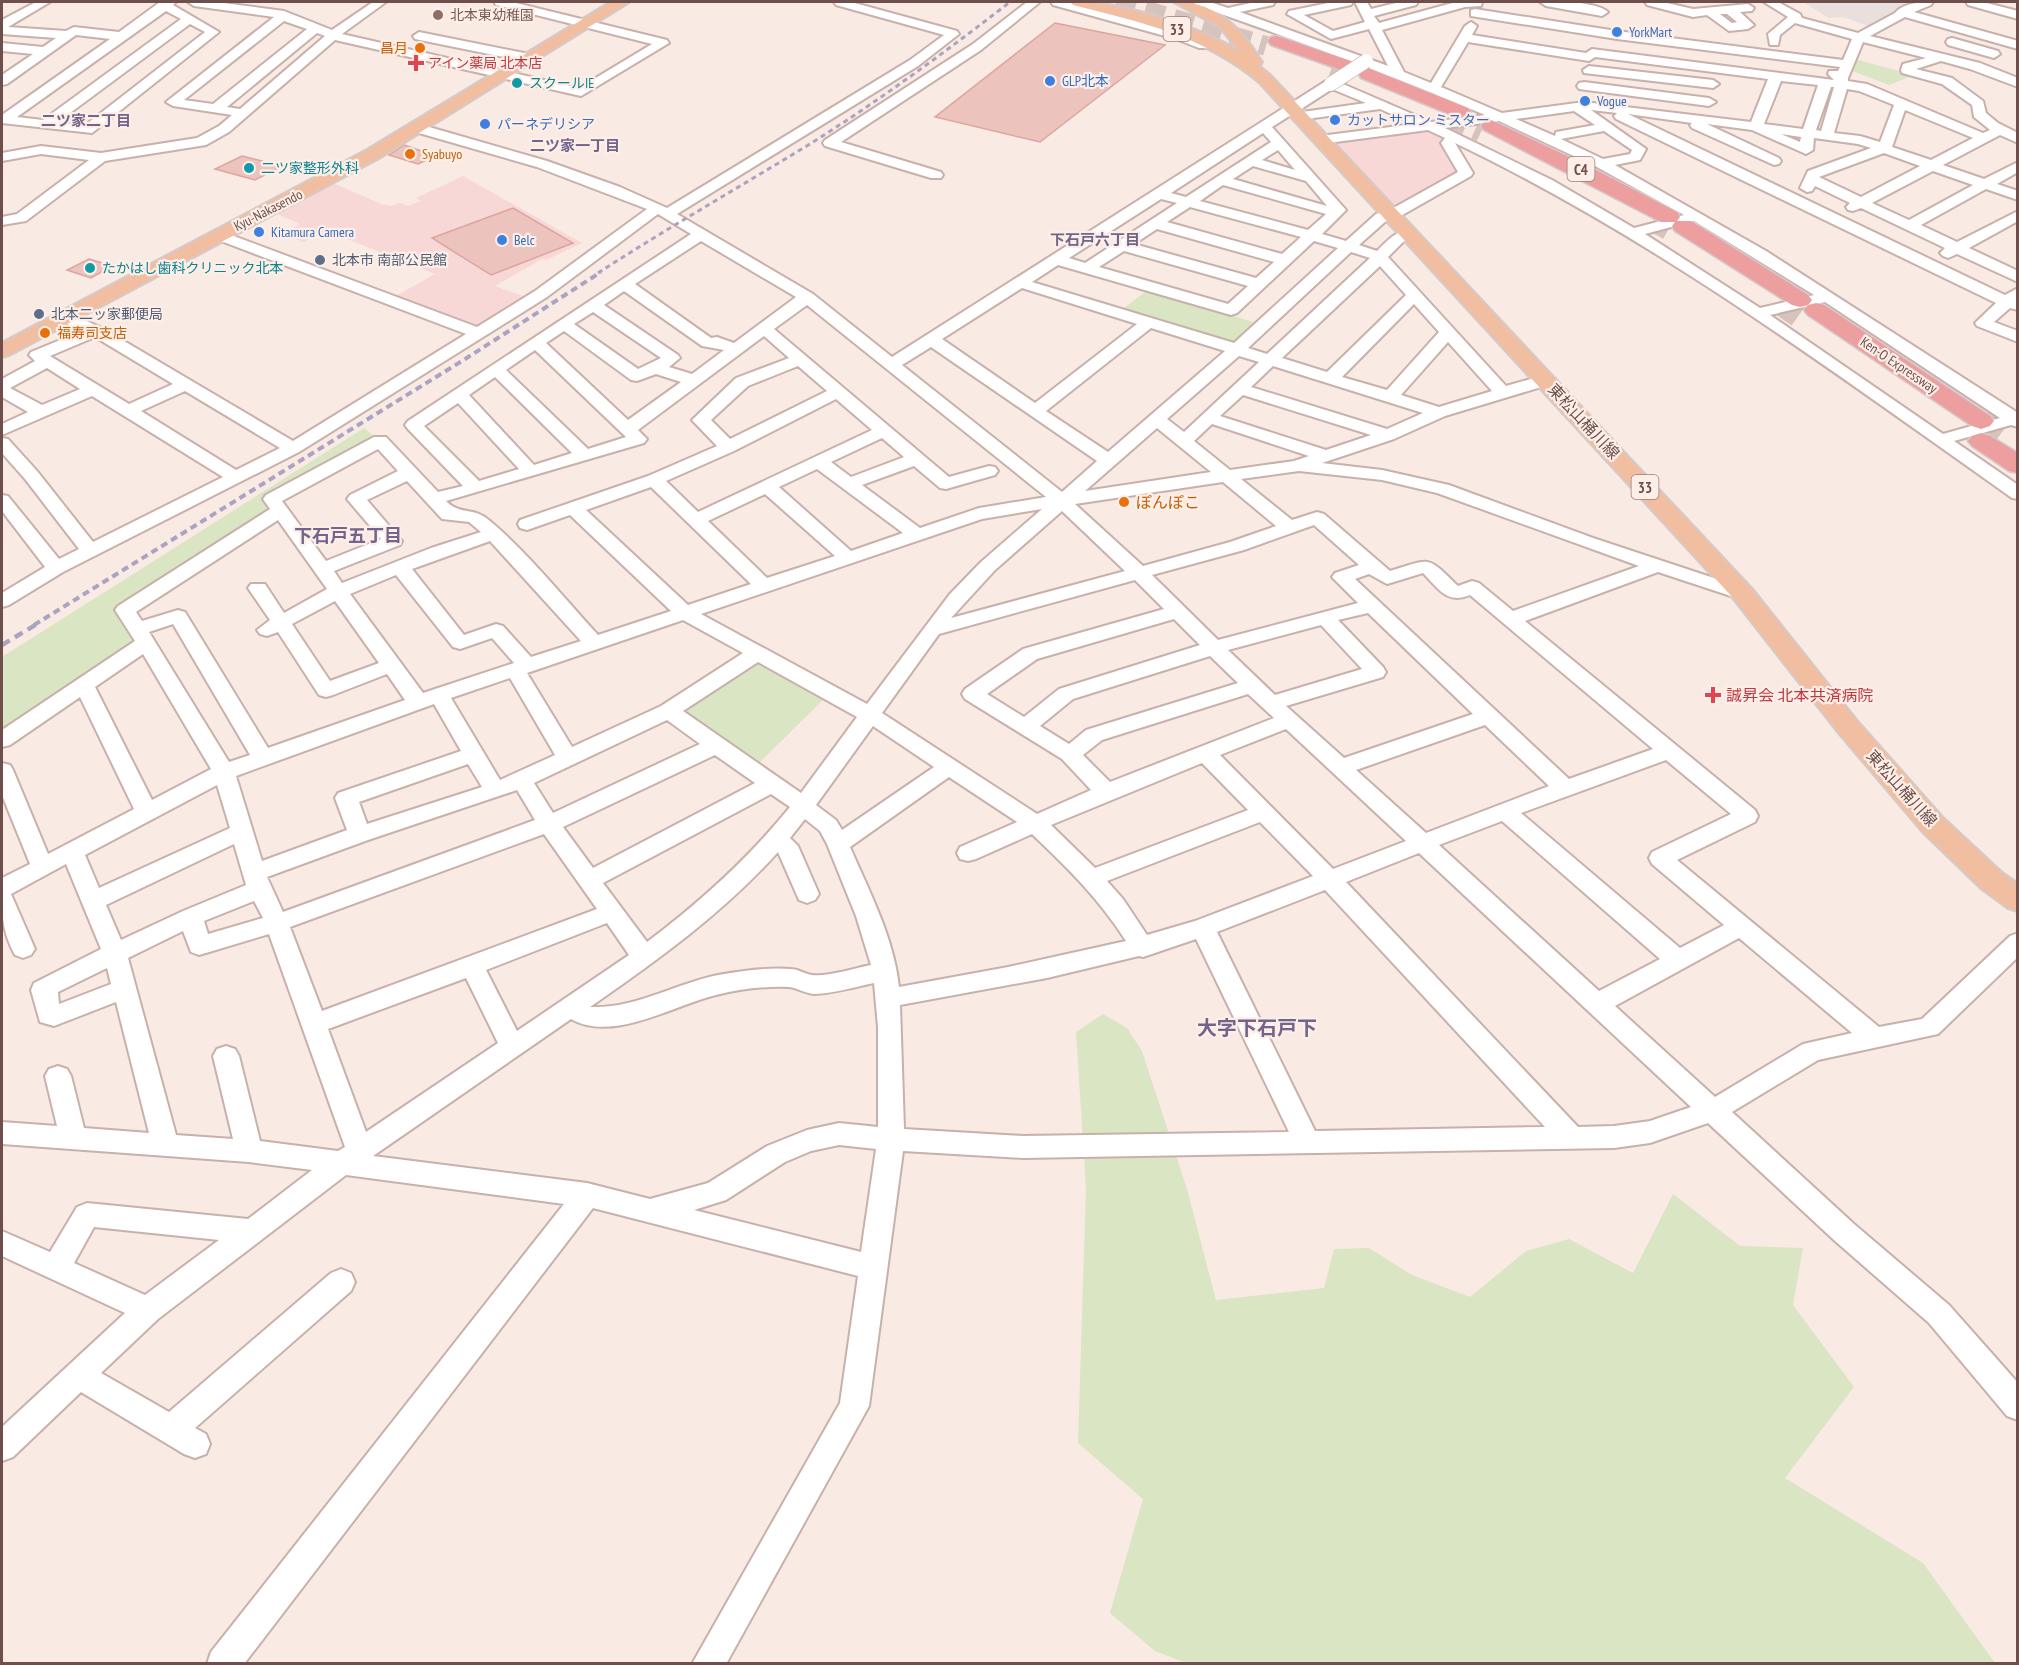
<svg xmlns="http://www.w3.org/2000/svg" width="2019" height="1665" font-family="'PT Sans Narrow','Noto Sans JP',sans-serif">
<style>
.commercial{fill:#f8d8d7}
.industrial{fill:#e9dfdd}
.green{fill:#dae5c3}
.building{fill:#ecc3bd;stroke:#dca69f;stroke-width:1.5}
.lines{fill:none;stroke-linecap:round;stroke-linejoin:round}
.highway-tunnel-far1{stroke:#d6c3bd;stroke-width:20;stroke-dasharray:20 10;stroke-linecap:butt}
.highway-tunnel{stroke:#d6c3bd;stroke-width:26;stroke-dasharray:26 13;stroke-linecap:butt}
.minor-casing{stroke:#c8b0ab;stroke-width:4}
.major-casing{stroke:#d4cac9;stroke-width:4}
.highway-casing{stroke:#d4cac9;stroke-width:3}
.minor{fill:#fff;fill-rule:evenodd}
.major{fill:#f1bea1;fill-rule:evenodd}
.highway{fill:#ed9fa0;fill-rule:evenodd}
.rail-far2{stroke:#aba3c1;stroke-width:3;stroke-dasharray:5 4;stroke-linecap:butt}
.rail-far1{stroke:#aba3c1;stroke-width:4;stroke-dasharray:7 4.5;stroke-linecap:butt}
.rail{stroke:#aba3c1;stroke-width:4.5;stroke-dasharray:9 6;stroke-linecap:butt}
.minor-bridge-casing{stroke:#c8b0ab;stroke-width:15;stroke-linecap:butt}
.minor-bridge{stroke:#fff;stroke-width:14}
.education-dot{fill:#8d6e63;stroke:#fdefe8;stroke-width:2}
.shop-dot{fill:#3f7fe0;stroke:#fdefe8;stroke-width:2}
.food-dot{fill:#e8710a;stroke:#fdefe8;stroke-width:2}
.health-dot{fill:#e0444e;stroke:#fdefe8;stroke-width:2}
.culture-dot{fill:#0f9aa8;stroke:#fdefe8;stroke-width:2}
.service-dot{fill:#5c6f8a;stroke:#fdefe8;stroke-width:2}
.labels{text-anchor:middle;dominant-baseline:central;stroke-width:4.5;stroke-linejoin:round;paint-order:stroke}
.far-education-label{font-size:14px;fill:#785e54;stroke:#fdefe8;text-anchor:start}
.far-shop-label{font-size:14px;fill:#366cbe;stroke:#fdefe8;text-anchor:start}
.far-food-label{font-size:14px;fill:#c56008;stroke:#fdefe8;text-anchor:start}
.far-health-label{font-size:14px;fill:#be3a42;stroke:#fdefe8;text-anchor:start}
.far-culture-label{font-size:14px;fill:#0d838f;stroke:#fdefe8;text-anchor:start}
.far-street-label{font-size:14px;fill:#6e4f4c;stroke:#fdefe8}
.far-service-label{font-size:14px;fill:#4e5e75;stroke:#fdefe8;text-anchor:start}
.shield{fill:#fdefe8;stroke:#997f7b;stroke-width:1.5}
.shield-label{font-size:15px;font-weight:bold;fill:#6e4f4c}
.far-neighbourhood-label{font-size:15px;font-weight:bold;fill:#73648b;stroke:#fdefe8}
.street-label{font-size:16px;fill:#6e4f4c;stroke:#fdefe8}
.food-label{font-size:16px;fill:#c56008;stroke:#fdefe8;text-anchor:start}
.health-label{font-size:16px;fill:#be3a42;stroke:#fdefe8;text-anchor:start}
.neighbourhood-label{font-size:18px;font-weight:bold;fill:#73648b;stroke:#fdefe8}
.quarter-label{font-size:20px;font-weight:bold;fill:#73648b;stroke:#fdefe8}
</style>
<rect width="100%" height="100%" fill="#f9eae3"/>
<path class="commercial" d="M1436 130 1462 172 1397 210 1335 143Z
M463 176 582 243 546 260 542 259 495 286 528 298 484 325 478 326 394 297 435 274 327 231 303 242 283 234 300 224 273 212 331 182 381 204 391 206 400 203 408 206 421 201 416 198Z"/>
<path class="industrial" d="M1791 2H1923L1868 26 1843 17 1829 18 1803 2Z"/>
<path class="green" d="M1858 60 1914 75 1889 85 1850 70Z
M1149 289 1259 324 1235 343 1124 308Z
M364 428 379 440 266 503 274 515 117 612 137 639 2 731V657Z
M756 663 824 699 755 767 683 714V709Z
M1103 1014 1127 1028 1142 1051 1187 1189 1216 1300 1324 1288 1334 1249 1369 1248 1412 1275 1470 1297 1526 1251 1569 1239 1633 1273 1673 1194 1740 1246 1803 1248 1793 1305 1854 1387 1785 1478 1923 1563 1995 1663 1189 1664 1155 1651 1110 1613 1143 1499 1078 1443 1086 1188 1076 1032Z"/>
<path class="building" d="M1055 23 1165 45 1040 142 935 117Z
M404 145 436 156 418 164 389 155Z
M242 156 282 166 255 180 215 169Z
M513 208 573 243 491 275 432 238Z
M89 259 112 266 91 278 67 270Z"/>
<g class="lines">
<path class="highway-tunnel-far1" d="M1116 2 1266 46
M1331 70 1355 79
M1448 117 1481 132
M1653 222 1668 230"/>
<path class="highway-tunnel" d="M1782 303 1799 315
M1981 421 2000 435"/>
<g class="minor-casing">
<path id="minor" d="M36 2H50L8 27 66 31 74 27 119 32 160 2H176L173 5 219 32 92 133 2 123V115L110 39 76 35 7 84 2 85V75L33 54 2 51V43L43 47 56 38 2 34V20ZM166 11 181 19 43 120 17 117ZM190 24 205 32 84 126 58 122Z
M188 2H216L284 11 332 30 373 2H386L342 34 579 88 652 44 496 5 494 2H512L667 40 669 43 581 96 335 40 229 132 206 145 105 161 26 221 2 225V217L17 214 89 160 41 154 2 161V153L41 146 101 153 197 138 219 126 232 115 173 106 166 102 274 17 194 6ZM284 21 307 29 213 104 184 100ZM317 33 325 36 240 109 227 107Z
M834 2H851L957 31 959 34 918 66 677 214 813 294 892 357 1326 81H1336L1431 122 1485 115C1390 74 1292 39 1196 5L1194 2H1210L1228 8 1255 2H1275L1273 5 1240 12 1388 66 1369 29 1331 39 1287 14 1289 11 1333 2H1353L1351 5 1304 15 1333 31 1365 22 1355 2H1367L1371 9 1400 2H1418L1416 5 1374 16 1379 23 1456 2H1482L1481 6 1465 7 1382 30 1404 72 1431 83 1465 26 1471 22 1477 26 1472 35 1586 53 1592 49 1834 80 1828 74 1829 71H1838L1840 67 1617 39 1471 16V10L1475 9 1617 31 1843 60 1852 39 1795 23 1780 35 1778 45H1770L1768 34 1788 17 1764 2H1778L1800 14 1802 18 1858 33 1895 13C1903 3 1920 2 1933 2L1931 5 1914 12 2018 41V49L1905 17 1870 36 1980 63 2018 78V87L1970 69 1941 61 1916 69 1952 78 1983 101 1986 113 1998 123 2018 133V143L2000 135 1943 165 1984 179 2018 162V172L1997 184 2018 191V200L1986 189 1921 225 1957 242 2018 211V221L1969 248 2018 271V282L1957 254 1948 258 1943 256 1940 253 1945 248 1861 208 1853 211 1848 210 1846 207 1850 203 1815 186 1812 191 1807 192 1800 188 1808 171 1871 148 1858 144 1814 138 1813 150 1806 154 1752 130 1707 124 1779 158 1781 161 1779 164 1774 165 1692 128 1690 125 1692 123 1628 114 2005 295 2018 288V310L2010 308 1994 322 2018 331V342L1977 326 1975 323 1996 303 1616 119 1614 116 1617 113 1591 110 1646 149 1640 160 1615 165 1766 251 2018 413V427L2011 425 1954 441 2018 485V499L2012 498C1832 371 1654 238 1455 143L1473 173 1471 176 1397 218 1386 221 1359 245 1377 251C1387 241 1399 227 1414 231L1416 234 1403 242 1388 257 1506 386 1545 375 1553 380 1551 384 1445 416 1394 439 1322 463 1382 470 1449 485 1593 538 1750 590 1753 594 1750 598 1743 600 1658 572 1525 621 1755 810 1758 816 1755 822 1677 860 1879 1027 1922 1019 2010 936 2018 933V957L1938 1034 1818 1060 1732 1112 1854 1224 1949 1305 2018 1383V1420L2007 1416 1929 1323 1834 1240 1708 1123 1650 1143 1614 1148 1023 1158 903 1151 869 1406 726 1664H692L840 1403 858 1276 593 1208 244 1664H207L211 1652 564 1204 346 1175 158 1319 101 1373 169 1412 331 1273 341 1269 351 1273 355 1282 351 1291 195 1428 206 1434 210 1444 206 1454 195 1458 184 1454 81 1392 13 1457 2 1461V1427L125 1313 2 1256V1231L50 1252 77 1207 87 1203 248 1219 312 1170 249 1162 2 1144V1122L57 1126 45 1076 49 1069 58 1066 67 1069 71 1076 84 1128 149 1133 116 1002 54 1026 40 1022 31 990 34 983 101 949 66 864 11 894 35 949 31 955 23 958 15 955C0 928 2 908 2 878L30 864 2 795V763L10 765 13 770 48 854 134 809 80 697 10 745 2 747V730L135 641 115 610 118 606 270 509 263 499 266 495 374 437H386L438 492 463 486 408 429 405 425 408 421 691 234 658 214 547 297 299 452 63 572 9 605 2 607V593L45 567 2 511V495L8 496 59 559 79 549 25 479 2 453V438L8 439 37 471 93 542 223 477 92 396 2 435V424L28 412 2 397V379L35 361 29 355 31 352 82 331 60 320 58 317 60 314 66 312 102 328 293 441 466 334 213 238 211 235 213 232H223L477 327 535 291 647 209 537 167 412 131 410 128 412 125H422L547 161 620 187 667 208 910 60 944 35 836 5ZM1468 42 1589 61 1595 57 1768 79 1751 122 1584 102 1502 113 1441 87ZM1863 42 1926 58 1903 64 1901 70 1902 73 1942 84 1972 105 1974 117 1990 130 1983 133 1867 84 1848 81V78ZM1781 81 1818 85 1803 129 1764 124ZM1831 87H1834L1821 131 1816 130ZM1332 89 1366 103 1295 113ZM1847 89 1859 91 1894 105 1880 142 1860 136 1834 133ZM1380 109 1414 124 1320 136 1313 140 1320 144 1428 130 1445 138 1441 143 1458 172 1388 211 1376 214 1346 241 1322 234 1346 210 1272 127 1294 113 1292 116 1294 119 1299 120ZM1905 110 1973 138 1931 160 1892 147ZM1574 111 1595 125 1556 132 1555 136 1516 119ZM1499 121 1595 166 1684 215 1634 228 1552 180 1445 128ZM1604 131 1632 150 1630 154 1603 159 1561 139ZM1263 133 1271 142 1186 197 1171 193ZM1781 134 1801 137 1800 142ZM1278 150 1295 170 1262 160ZM1884 153 1920 166 1861 197 1819 177ZM1253 166 1306 181 1327 206 1233 179ZM1933 171 1973 185 1909 220 1872 203ZM1223 185 1326 214 1308 230 1200 201ZM1161 199 1177 203 1085 263 1069 258ZM1190 207 1301 237 1282 254 1167 222ZM1694 221 1814 295 1760 308 1645 234ZM1157 229 1274 262 1256 278 1134 244ZM701 241 796 297 734 343 717 337 711 338 635 284ZM1314 241 1338 248 1234 343 1032 282 1058 265 1231 315 1237 313ZM1124 251 1248 286 1228 304 1099 267ZM1351 252 1370 258 1267 354 1248 348ZM1380 266 1406 295 1327 372 1282 358ZM1022 288 1137 324 1035 403 942 339ZM624 291 702 346 724 350 692 374 669 367 680 358 678 355 604 305ZM1825 302 2000 418 1943 434 1770 315ZM1414 304 1439 332 1387 390 1342 377ZM807 305 1046 497 979 508 920 528 862 485 914 466 940 488 946 489 995 475 998 471 995 467 989 466 949 477 774 329ZM593 312 661 358 638 369 574 324ZM1151 328 1225 351 1108 452 1046 411ZM564 331 631 380 637 381 656 374 681 382 628 420 546 343ZM764 336 789 358 736 378 692 420 717 446 648 476 520 520 518 524 520 528 527 530 570 515 671 611 598 635C563 597 529 554 490 521 473 506 461 516 446 501L644 443 647 439 638 430ZM95 337 173 384 129 404 50 356ZM1448 342 1492 391 1439 407 1401 395ZM931 347 1097 461 1062 492 902 365ZM535 350 626 437 588 449 506 370ZM1239 356 1259 362 1184 432 1167 419ZM798 366 827 391 730 439 711 420 748 386ZM1273 366 1423 413 1387 429 1251 387ZM47 368 80 389 42 405 10 388ZM495 377 572 453 534 465 469 395ZM185 391 280 448 236 470 141 411ZM1243 395 1371 435 1326 450 1220 416ZM836 399 872 430 698 512 666 481 734 451ZM458 403 519 469 479 481 424 426ZM1212 424 1309 456 1294 461 1230 470 1194 441ZM1157 428 1211 472 1085 491ZM882 438 904 457 851 477 831 462ZM378 449 398 471 350 495 347 499 381 539 326 561 282 501ZM817 469 903 533 851 551 779 487ZM1299 471 1382 480 1437 493 1639 566 1513 611 1479 583 1472 581 1458 586C1426 555 1432 558 1390 571L1324 514 1317 512 1292 520 1241 479ZM407 481 442 519 469 522 481 532 431 548 342 583 334 571 400 545 402 541 367 500ZM1223 482 1276 526 1230 542 1143 566 1075 504ZM651 487 751 584 688 605 586 510ZM765 494 835 556 767 578 708 521ZM1042 509 981 562 950 594 867 704 701 614 982 519ZM1062 511 1125 571 951 618 995 570ZM278 520 327 589 284 613 265 584H251L248 588 270 620 257 630 260 634 267 636 278 632 319 695 326 697 333 695 387 674 405 700 268 748 185 612 178 610 142 621 136 612ZM1314 525 1359 565 1335 573 1332 577 1358 603 1218 640 1152 575 1244 550ZM490 541 581 641 531 657 503 626 496 624 464 635 412 569ZM1423 573C1438 588 1447 605 1470 595L1653 749 1569 779 1355 579 1369 574 1387 584ZM396 575 453 647 460 649 492 638 514 663 423 693 350 594ZM1135 580 1164 609 1023 649 965 689 962 694 965 699 1062 759 1091 790 1037 814 882 713 939 634ZM335 601 379 663 330 681 292 624ZM1368 613 1473 714 1344 758 1286 706 1383 677 1386 672 1383 667 1338 620ZM1174 619 1200 645 1059 689 1024 717 987 694 1037 659ZM683 620 743 653 661 706 572 747 527 673ZM173 624 250 755 229 762 149 632ZM1321 625 1362 669 1275 695 1228 650ZM143 654 211 769 152 800 95 687ZM1210 656 1238 683 1086 730 1069 744 1040 726 1073 699ZM758 662 857 717 801 793 683 711ZM510 678 555 755 500 780 451 698ZM1248 694 1274 718 1110 782 1083 755 1102 740ZM434 704 461 751 338 793 335 798 347 830 262 861 236 776ZM667 720 700 744 553 813 534 783ZM1485 725 1549 786 1426 833 1356 770ZM873 726 934 767 842 830 836 820 816 805ZM1286 729 1406 841 1333 869 1220 755ZM715 755 755 783 593 868 563 827ZM1666 760 1731 814 1652 852 1649 858 1652 864 1724 925 1680 948 1521 813ZM1202 763 1248 810 1095 868 1051 825ZM468 764 482 787 367 824 359 802ZM949 777 1017 822 960 847 957 853 960 859 968 861 976 859 1032 834C1067 867 1100 900 1126 941L1008 967 899 987C894 938 869 891 850 847ZM217 785 230 828 99 888 85 855ZM517 790 535 820 283 912 267 877 368 840ZM771 794 790 807C747 860 700 902 647 942L603 883ZM805 819 820 831 827 844 856 916 871 965C855 968 827 977 812 975 805 974 798 969 791 969 767 967 741 971 718 975 674 984 635 1009 590 1007 658 960 723 913 778 852L799 900 807 903 815 900 819 894 798 846 790 838ZM1502 821 1660 959 1599 991 1439 845ZM1260 822 1313 876 1195 921 1147 935 1123 899 1107 881ZM544 834 597 909 322 1011 290 927ZM234 844 246 885 183 911 121 940 106 905ZM1419 853 1691 1107 1650 1121 1614 1126 1578 1127 1346 882ZM1325 890 1545 1127 1315 1131 1217 932ZM254 901 263 918 208 934 204 921ZM607 923 629 955 517 1031 486 970ZM183 931 191 952 199 955 269 934 345 1147 338 1151 260 1141 239 1056 235 1049 226 1046 217 1049 213 1056 233 1139 176 1135 128 958ZM1739 938 1852 1033 1803 1044 1715 1097 1615 1006ZM1196 939 1289 1132 1023 1136 904 1129 900 1005 1047 978 1139 956 1143 957ZM107 968 111 984 59 1004 58 992ZM466 978 498 1043 366 1132 328 1029ZM874 983 878 1027V1127L839 1123 807 1130 767 1146 708 1183 650 1199 587 1183 373 1156 571 1019C613 1043 674 1005 716 995 739 989 765 986 789 987 798 988 806 994 815 994 835 993 855 987 874 983ZM839 1145 876 1149 861 1252 694 1210 726 1200 785 1162 811 1151ZM94 1227 219 1240 145 1295 74 1263Z
M1027 2H1040L981 50 841 142 941 172 943 175 941 178H931L825 146 823 143 825 140 973 44Z
M1051 2H1069L1184 33 1209 45 1207 48H1199L1176 39 1053 5Z
M1540 2C1555 0 1597 2 1608 12L1602 16 1546 6Z
M1645 2H1663L1693 9 1748 4 1754 8 1752 11 1740 12 1754 25 1748 29 1729 31 1707 15 1693 17 1647 5ZM1720 14H1727L1737 22 1732 23Z
M1966 2H1983L2018 11V19L1968 5Z
M419 32 529 54 535 58 529 62 415 39 413 36Z
M1952 38 1998 51 2000 54 1994 58 1948 45 1946 42 1948 39Z
M1589 66 1713 80 1719 84 1713 88 1584 73 1583 70Z
M1584 82 1709 98 1716 102 1709 106 1579 89 1577 86 1579 83Z"/>
</g>
<g class="major-casing">
<path id="major" d="M611 2H629L379 158 9 355 2 357V343L367 150Z
M1070 2C1116 0 1201 27 1240 52L1220 27 1174 2C1216 0 1242 30 1262 62L1259 66 1271 76 1752 589 1857 721 1943 818 2002 873 2018 884V911L2008 908 1982 889 1923 832 1839 733 1734 599 1259 82C1202 35 1143 23 1073 5Z"/>
</g>
<g class="highway-casing">
<path id="highway" d="M1277 36 1351 61 1353 65 1351 69 1344 71 1271 45 1268 41 1271 37Z
M1368 68 1468 108 1471 112 1468 116H1454L1361 78 1359 74 1361 70Z
M1491 120 1586 165 1677 212 1680 217 1677 221H1691L1808 295 1812 300 1808 305 1800 307 1792 305 1675 231 1672 226 1675 222H1661L1484 130 1481 126 1484 122Z
M1816 303 1824 305 1990 416 1994 421 1990 426 1981 429 1972 426 1808 315 1804 310 1808 305Z
M1981 433 1990 436 2018 453V473L2009 471 1972 446 1968 441 1972 436Z"/>
</g>
<use href="#minor" class="minor"/>
<use href="#major" class="major"/>
<use href="#highway" class="highway"/>
<path class="rail-far2" d="M598 273C666 229 736 189 805 147 876 103 944 53 1010 2"/>
<path class="rail-far1" d="M34 625 462 361 601 272"/>
<path class="rail" d="M2 645 37 624"/>
<g class="minor-bridge-casing">
<path id="minor-bridge" d="M1331 84 1366 61"/>
</g>
<use href="#minor-bridge" class="minor-bridge"/>
</g>
<circle class="education-dot" cx="438" cy="15" r="6"/>
<g class="shop-dot">
<circle cx="1617" cy="32" r="6"/>
<circle cx="1050" cy="81" r="6"/>
<circle cx="1585" cy="101" r="6"/>
<circle cx="1335" cy="120" r="6"/>
<circle cx="485" cy="124" r="6"/>
<circle cx="259" cy="232" r="6"/>
<circle cx="502" cy="240" r="6"/>
</g>
<g class="food-dot">
<circle cx="420" cy="48" r="6"/>
<circle cx="410" cy="154" r="6"/>
<circle cx="45" cy="333" r="6"/>
<circle cx="1124" cy="502" r="6"/>
</g>
<g class="health-dot">
<path d="M413 54h6v6h6v6h-6v6h-6v-6h-6v-6h6z"/>
<path d="M1710 686h6v6h6v6h-6v6h-6v-6h-6v-6h6z"/>
</g>
<g class="culture-dot">
<circle cx="517" cy="83" r="6"/>
<circle cx="249" cy="168" r="6"/>
<circle cx="90" cy="268" r="6"/>
</g>
<g class="service-dot">
<circle cx="320" cy="260" r="6"/>
<circle cx="39" cy="314" r="6"/>
</g>
<g class="labels">
<g class="far-education-label">
<text x="450" y="15">北本東幼稚園</text>
</g>
<g class="far-shop-label">
<text x="1629" y="32">YorkMart</text>
<text x="1062" y="81">GLP北本</text>
<text x="1597" y="101">Vogue</text>
<text x="1347" y="120">カットサロン ミスター</text>
<text x="497" y="124">パーネデリシア</text>
<text x="271" y="232">Kitamura Camera</text>
<text x="514" y="240">Belc</text>
</g>
<g class="far-food-label">
<text x="408" y="48" text-anchor="end">昌月</text>
<text x="422" y="154">Syabuyo</text>
<text x="57" y="333">福寿司支店</text>
</g>
<g class="far-health-label">
<text x="428" y="63">アイン薬局 北本店</text>
</g>
<g class="far-culture-label">
<text x="529" y="83">スクールIE</text>
<text x="261" y="168">二ツ家整形外科</text>
<text x="102" y="268">たかはし歯科クリニック北本</text>
</g>
<g class="far-street-label">
<text transform="translate(268 210) rotate(-27)">Kyu-Nakasendo</text>
<text transform="translate(1899 365) rotate(34)">Ken-O Expressway</text>
</g>
<g class="far-service-label">
<text x="332" y="260">北本市 南部公民館</text>
<text x="51" y="314">北本二ッ家郵便局</text>
</g>
<g class="shield">
<rect x="1163.5" y="17" width="27" height="24" rx="4.5"/>
<rect x="1567.5" y="157" width="27" height="24" rx="4.5"/>
<rect x="1631.5" y="475" width="27" height="24" rx="4.5"/>
</g>
<g class="shield-label">
<text x="1177" y="29">33</text>
<text x="1581" y="169">C4</text>
<text x="1645" y="487">33</text>
</g>
<g class="far-neighbourhood-label">
<text x="86" y="120">二ツ家二丁目</text>
<text x="575" y="145">二ツ家一丁目</text>
<text x="1095" y="239">下石戸六丁目</text>
</g>
<g class="street-label">
<text transform="translate(1584 421) rotate(47)">東松山桶川線</text>
<text transform="translate(1902 788) rotate(48)">東松山桶川線</text>
</g>
<g class="food-label">
<text x="1136" y="502">ぽんぽこ</text>
</g>
<g class="health-label">
<text x="1726" y="695">誠昇会 北本共済病院</text>
</g>
<g class="neighbourhood-label">
<text x="348" y="535">下石戸五丁目</text>
</g>
<g class="quarter-label">
<text x="1257" y="1028">大字下石戸下</text>
</g>
</g>
<rect width="2019" height="1665" fill="none" stroke="#6e4f4c" stroke-width="6"/>
</svg>
